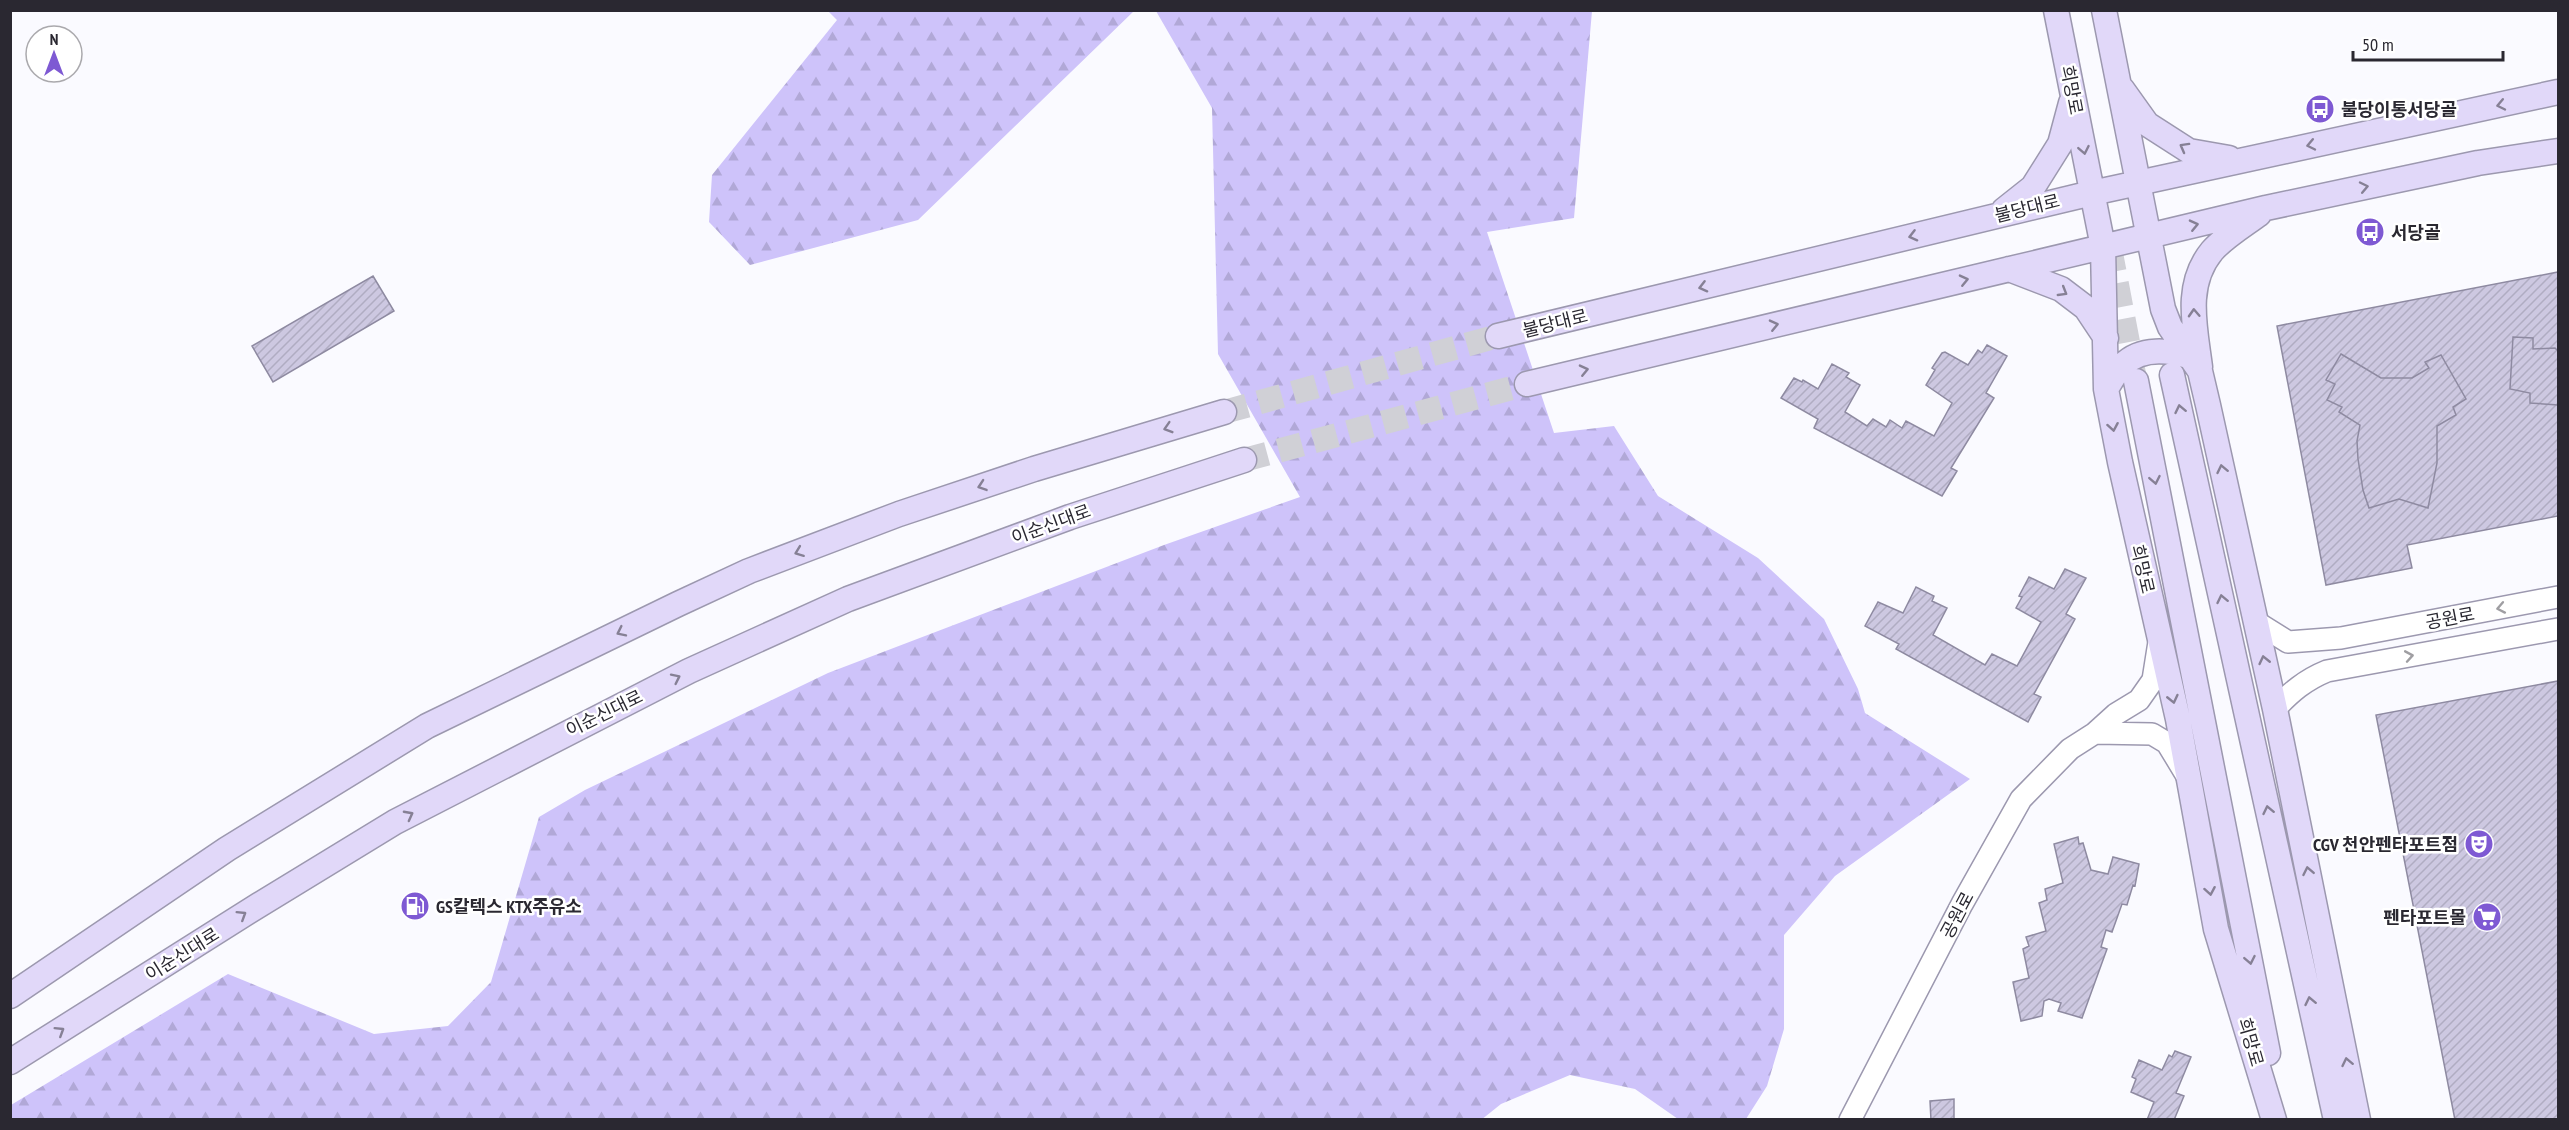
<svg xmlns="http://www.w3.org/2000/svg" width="2569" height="1130" font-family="'PT Sans Narrow','Noto Sans KR',sans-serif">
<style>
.forest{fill:url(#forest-firs)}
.building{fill:url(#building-hatch);stroke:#8e8aa1;stroke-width:1.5}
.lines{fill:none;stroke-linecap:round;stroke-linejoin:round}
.secondary-tunnel{stroke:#d0d0d6;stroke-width:24;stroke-dasharray:24 12;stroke-linecap:butt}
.tertiary-casing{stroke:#9c98af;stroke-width:24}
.secondary-casing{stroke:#9c98af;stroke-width:27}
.tertiary{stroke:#fff;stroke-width:21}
.secondary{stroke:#e1d8f9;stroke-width:24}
.oneway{stroke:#868095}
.oneway2{stroke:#9f9ea2}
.labels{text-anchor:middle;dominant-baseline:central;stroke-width:5;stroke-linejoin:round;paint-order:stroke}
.street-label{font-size:18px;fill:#2a2831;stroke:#fff}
.poi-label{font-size:18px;font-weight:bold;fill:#2a2831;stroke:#fff;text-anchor:start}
</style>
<defs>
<pattern id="forest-firs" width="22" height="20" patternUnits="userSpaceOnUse" patternTransform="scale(1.5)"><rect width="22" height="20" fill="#cec3fa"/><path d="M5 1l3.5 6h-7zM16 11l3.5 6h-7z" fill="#b1a8d7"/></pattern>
<pattern id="building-hatch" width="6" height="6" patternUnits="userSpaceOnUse" patternTransform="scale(1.5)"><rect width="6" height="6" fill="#cdc8e1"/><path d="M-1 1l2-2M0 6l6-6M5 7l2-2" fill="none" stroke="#b0acc2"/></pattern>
</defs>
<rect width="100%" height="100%" fill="#fafaff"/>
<path class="forest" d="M828 11H1134L918 220 750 265 709 222 712 175 837 20Z
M1156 11H1592L1574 218 1487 232 1554 433 1614 426 1658 496 1758 558 1824 619 1858 689 1865 713 1970 779 1835 876 1784 935V1029L1767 1086 1746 1119H1678L1635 1089 1570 1075 1501 1104 1481 1120H11V1105L228 974 374 1034 448 1026 491 982 539 817 585 790 828 673 1164 545 1300 497 1218 354 1212 108Z"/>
<path class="building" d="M2558 272V516L2407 545 2412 568 2326 585 2277 326Z
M373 276 394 311 273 382 252 346Z
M2513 337 2533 338V349L2555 348 2558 351V408V405L2530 403V393L2510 389Z
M1987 345 2007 356 1986 393 1994 398 1951 468 1957 471 1942 496 1814 428 1818 419 1781 398 1794 378 1802 382 1803 380 1818 389 1832 364 1849 373 1846 377 1860 385 1845 412 1867 426 1873 419 1886 427 1890 420 1902 428 1906 421 1934 436 1952 403 1926 385 1935 370 1932 368 1942 353 1945 352 1968 365 1978 350 1982 353Z
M2341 354 2381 378H2412L2429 368 2425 362 2441 355 2466 399 2453 407 2456 415 2437 426V463L2428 508 2399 499 2369 508 2363 490 2358 459 2357 441 2360 425 2339 412 2342 407 2327 400 2335 384 2326 380Z
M2065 569 2086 578 2066 614 2075 619 2034 694 2041 697 2028 722 1896 649 1899 644 1865 626 1878 602 1903 613 1916 587 1934 596 1932 601 1947 608 1933 635 1985 665 1992 654 2017 666 2041 622 2016 608 2022 597 2019 596 2029 577 2054 589Z
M2558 681V1120H2455L2376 715Z
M2078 837 2079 844 2083 843 2091 870 2108 874 2113 857 2139 864 2135 886 2133 885 2127 905 2122 904 2112 932 2106 930 2101 947 2107 949 2082 1018 2058 1011 2061 1003 2049 999 2044 1001 2042 1016 2021 1021 2013 982 2029 978 2023 949 2029 946 2026 937 2046 931 2039 903 2047 900 2045 889 2063 883 2054 844Z
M2175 1051 2191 1057 2176 1093 2184 1096 2174 1120H2147L2154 1102 2131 1092 2136 1079 2132 1077 2139 1060 2162 1070 2169 1055 2172 1057Z
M1954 1099V1120H1931L1930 1101Z"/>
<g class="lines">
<path class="secondary-tunnel" d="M2110 248 2135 379
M1224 412 1498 336
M1244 460 1527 384"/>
<g class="tertiary-casing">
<path id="tertiary" d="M2256 622 2288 642 2341 638 2558 597
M2275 709C2291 692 2305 680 2327 671L2558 629
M2095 733 2152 734 2167 743 2187 776
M1850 1120 1962 904 2021 799 2070 749 2095 733 2116 714 2139 700 2153 680 2159 642"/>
</g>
<g class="secondary-casing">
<path id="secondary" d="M2056 10 2103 247 2106 389 2120 462 2178 719 2216 929 2274 1120
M2104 10 2163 309 2170 327 2200 371 2208 405 2275 709 2358 1120
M2122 89 2147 124 2189 151 2229 158
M2004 210 2033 187 2060 144 2071 103
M2009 269 2061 289 2086 308 2106 338
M1498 336 2092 193 2558 92
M2200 367C2195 327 2184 285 2212 251 2224 237 2244 225 2259 214
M2172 375 2336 1120
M2136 381 2268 1053
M1527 384 2266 208 2478 163 2558 151
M2106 389C2111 381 2116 371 2123 365 2141 347 2169 350 2191 357
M10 996 227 849 427 726 678 604 749 571 899 514 1034 469 1224 412
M10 1062 259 905 395 822 689 671 848 599 1070 517 1244 460"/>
</g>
<use href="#tertiary" class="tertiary"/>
<use href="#secondary" class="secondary"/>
</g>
<defs><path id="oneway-chevron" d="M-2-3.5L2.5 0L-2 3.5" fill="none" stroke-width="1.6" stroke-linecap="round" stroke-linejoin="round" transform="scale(1.5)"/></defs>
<g class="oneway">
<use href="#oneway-chevron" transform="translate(2501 105) rotate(168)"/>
<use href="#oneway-chevron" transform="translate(2311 145) rotate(168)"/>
<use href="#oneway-chevron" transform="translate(2184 147) rotate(-151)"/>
<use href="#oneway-chevron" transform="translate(2084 150) rotate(79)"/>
<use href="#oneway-chevron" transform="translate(2364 187) rotate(-12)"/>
<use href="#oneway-chevron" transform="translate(2194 225) rotate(-13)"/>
<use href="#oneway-chevron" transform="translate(1913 236) rotate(166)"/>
<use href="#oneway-chevron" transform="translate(1964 280) rotate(-13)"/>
<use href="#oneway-chevron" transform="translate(1703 287) rotate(166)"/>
<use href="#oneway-chevron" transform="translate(2063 292) rotate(31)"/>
<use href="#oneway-chevron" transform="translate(2194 313) rotate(-93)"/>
<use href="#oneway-chevron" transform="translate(1774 325) rotate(-13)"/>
<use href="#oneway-chevron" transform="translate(1584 370) rotate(-13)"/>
<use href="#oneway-chevron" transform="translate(2180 409) rotate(-102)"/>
<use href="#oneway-chevron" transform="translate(2113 427) rotate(80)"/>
<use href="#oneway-chevron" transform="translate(1168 428) rotate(163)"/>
<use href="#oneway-chevron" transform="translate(2222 469) rotate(-102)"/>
<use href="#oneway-chevron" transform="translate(2155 480) rotate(79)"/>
<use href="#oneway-chevron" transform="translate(982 486) rotate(161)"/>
<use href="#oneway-chevron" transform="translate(799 552) rotate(159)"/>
<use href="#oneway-chevron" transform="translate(2222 599) rotate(-102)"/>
<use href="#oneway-chevron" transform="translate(621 632) rotate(154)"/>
<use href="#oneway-chevron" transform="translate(2264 660) rotate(-103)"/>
<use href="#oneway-chevron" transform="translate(676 678) rotate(-26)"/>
<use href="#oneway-chevron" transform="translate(2173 699) rotate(77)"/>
<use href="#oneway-chevron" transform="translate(2268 810) rotate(-102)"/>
<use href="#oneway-chevron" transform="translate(409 815) rotate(-28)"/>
<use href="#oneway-chevron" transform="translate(2308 871) rotate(-101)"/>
<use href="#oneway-chevron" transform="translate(2210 891) rotate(80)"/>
<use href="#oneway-chevron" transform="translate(242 915) rotate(-32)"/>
<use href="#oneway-chevron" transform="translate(2250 960) rotate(79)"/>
<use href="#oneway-chevron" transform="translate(2310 1001) rotate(-102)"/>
<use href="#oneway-chevron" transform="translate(60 1031) rotate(-32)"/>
<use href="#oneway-chevron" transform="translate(2347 1062) rotate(-102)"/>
</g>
<g class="oneway2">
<use href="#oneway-chevron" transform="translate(2501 608) rotate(169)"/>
<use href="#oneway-chevron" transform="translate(2409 656) rotate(-10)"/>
</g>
<defs>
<g id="bus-disc" transform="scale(1.5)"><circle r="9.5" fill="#7e59d3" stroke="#fff"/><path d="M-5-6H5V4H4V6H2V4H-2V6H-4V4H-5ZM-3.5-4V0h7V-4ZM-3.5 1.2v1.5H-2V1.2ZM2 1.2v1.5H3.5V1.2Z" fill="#fff"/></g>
<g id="theatre-disc" transform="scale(1.5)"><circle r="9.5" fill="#7e59d3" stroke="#fff"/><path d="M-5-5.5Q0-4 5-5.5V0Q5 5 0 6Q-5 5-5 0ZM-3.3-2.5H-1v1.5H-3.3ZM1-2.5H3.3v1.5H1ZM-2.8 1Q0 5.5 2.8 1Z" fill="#fff"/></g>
<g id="fuel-disc" transform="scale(1.5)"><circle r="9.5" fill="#7e59d3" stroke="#fff"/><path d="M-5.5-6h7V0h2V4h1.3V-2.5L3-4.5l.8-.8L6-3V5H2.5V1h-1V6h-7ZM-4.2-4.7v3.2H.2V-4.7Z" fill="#fff"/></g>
<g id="supermarket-disc" transform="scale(1.5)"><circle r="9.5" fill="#7e59d3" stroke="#fff"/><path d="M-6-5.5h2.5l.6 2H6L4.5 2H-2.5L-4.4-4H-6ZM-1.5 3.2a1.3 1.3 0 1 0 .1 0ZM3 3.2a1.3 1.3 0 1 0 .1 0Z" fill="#fff"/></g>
</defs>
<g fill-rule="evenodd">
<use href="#bus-disc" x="2320" y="109"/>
<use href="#bus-disc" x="2370" y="232"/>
<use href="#theatre-disc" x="2479" y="844"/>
<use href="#fuel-disc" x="415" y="906"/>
<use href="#supermarket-disc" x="2487" y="917"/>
</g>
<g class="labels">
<g class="street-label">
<text transform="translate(2072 90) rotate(79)">희망로</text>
<text transform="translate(2027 208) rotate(-14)">불당대로</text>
<text transform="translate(1555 323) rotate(-14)">불당대로</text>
<text transform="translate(1051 524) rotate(-20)">이순신대로</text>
<text transform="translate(2143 569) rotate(77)">희망로</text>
<text transform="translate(2450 618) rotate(-11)">공원로</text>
<text transform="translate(604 713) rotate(-26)">이순신대로</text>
<text transform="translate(1957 915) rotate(-62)">공원로</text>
<text transform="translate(182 954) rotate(-32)">이순신대로</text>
<text transform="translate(2251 1042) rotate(74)">희망로</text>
</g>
<g class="poi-label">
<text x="2341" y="109">불당이통서당골</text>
<text x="2391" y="232">서당골</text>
<text x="2458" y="844" text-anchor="end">CGV 천안펜타포트점</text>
<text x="436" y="906">GS칼텍스 KTX주유소</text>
<text x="2466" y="917" text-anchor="end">펜타포트몰</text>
</g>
</g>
<rect width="2569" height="1130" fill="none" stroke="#2a2831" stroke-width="24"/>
<g transform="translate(54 54)"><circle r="28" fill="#ffffff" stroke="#aaa9ad" stroke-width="1.5"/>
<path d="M0-4.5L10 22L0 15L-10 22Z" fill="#7e59d3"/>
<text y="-9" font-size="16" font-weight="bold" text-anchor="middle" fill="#2a2831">N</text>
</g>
<path d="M2353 51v9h150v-9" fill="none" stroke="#2a2831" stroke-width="3"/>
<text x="2362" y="51" font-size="18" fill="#2a2831" stroke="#ffffff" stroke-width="4.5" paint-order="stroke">50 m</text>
</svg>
